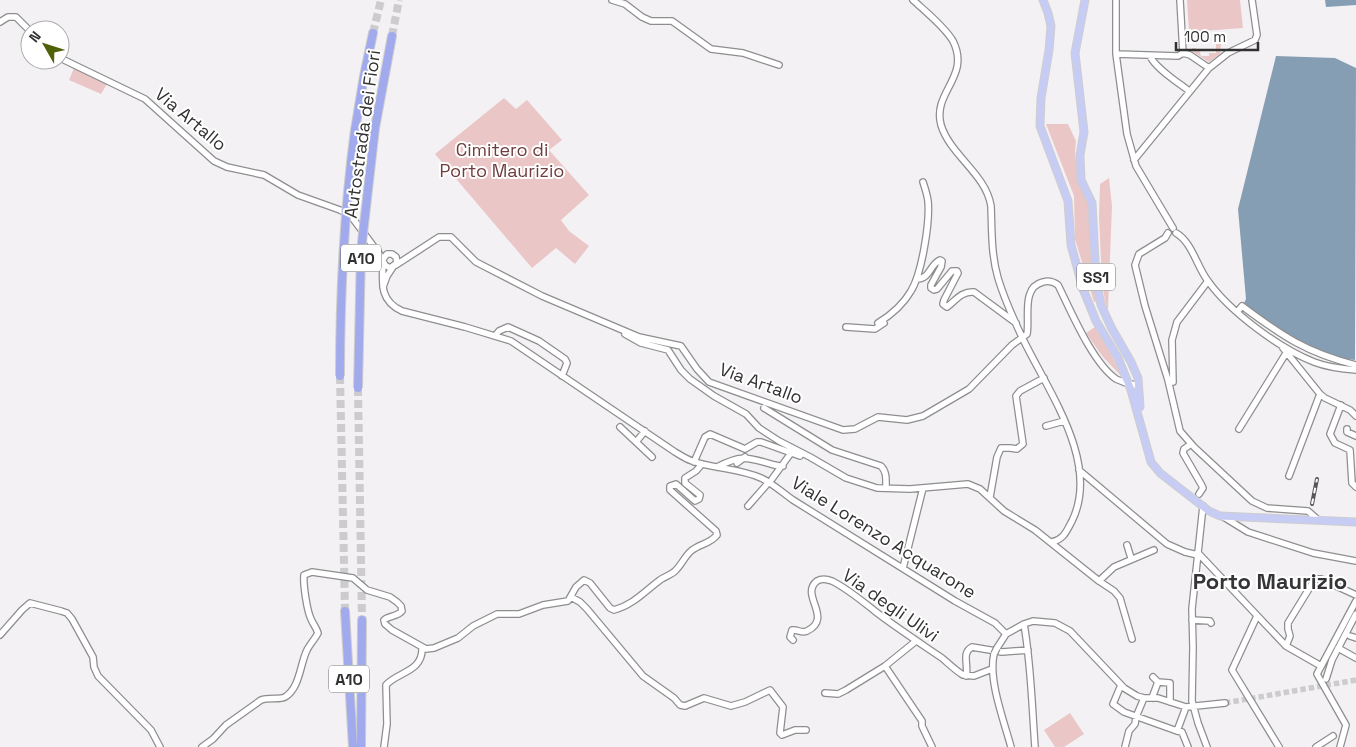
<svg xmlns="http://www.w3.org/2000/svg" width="1356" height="747" font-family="'Space Grotesk',sans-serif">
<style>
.green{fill:#eac7c6}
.water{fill:#869eb3}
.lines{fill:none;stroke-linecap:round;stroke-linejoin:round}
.minor-tunnel{stroke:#cccbcd;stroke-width:5.5;stroke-dasharray:5.5 3;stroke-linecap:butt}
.highway-tunnel{stroke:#cccbcd;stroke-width:8;stroke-dasharray:8 4;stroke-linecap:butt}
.minor-casing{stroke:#8e8d8f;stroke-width:8}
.major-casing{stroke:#cecece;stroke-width:9}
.highway-casing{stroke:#cecece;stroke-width:10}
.minor{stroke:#fff;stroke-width:5.5}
.major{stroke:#c7ccf4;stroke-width:7}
.highway{stroke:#a1aaed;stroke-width:8}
.rail-casing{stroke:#575758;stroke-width:4}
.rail{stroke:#fff;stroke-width:2;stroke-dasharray:5.5;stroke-linecap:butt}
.minor-bridge-casing{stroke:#8e8d8f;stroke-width:8;stroke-linecap:butt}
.highway-bridge-casing{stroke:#cecece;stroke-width:10;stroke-linecap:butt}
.minor-bridge{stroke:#fff;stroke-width:5.5}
.highway-bridge{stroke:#a1aaed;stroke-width:8}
.labels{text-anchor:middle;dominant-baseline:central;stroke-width:4;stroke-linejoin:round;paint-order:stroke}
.shield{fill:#fff;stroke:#707070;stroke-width:1}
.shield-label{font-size:16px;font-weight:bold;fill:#323233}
.street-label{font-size:18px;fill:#323233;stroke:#fff}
.park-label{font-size:18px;fill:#6f3d3d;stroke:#fff}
.district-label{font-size:22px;font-weight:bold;fill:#363437;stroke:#fff}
</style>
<rect width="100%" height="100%" fill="#f3f1f4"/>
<path class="green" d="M1187 0H1240L1243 28 1189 32Z
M1216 43H1221L1220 54 1209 62 1192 51V48H1196V50L1201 49 1200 53 1201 56H1209V53H1216Z
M74 68 107 84 101 94 69 80Z
M504 98 516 109 527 100 562 140 549 150 589 195 561 220 569 231 589 246 575 264 556 248 532 268 435 154Z
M1046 124H1068L1076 141 1075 151 1078 182 1086 196 1089 205 1098 301 1094 302 1075 239 1074 196Z
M1109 178 1112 206 1108 309 1106 308 1102 281 1099 217 1100 184Z
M1095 327 1112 356 1121 376 1103 357 1086 333Z
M1070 713 1084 734 1064 747H1055L1044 730Z"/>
<path class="water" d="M1325 0H1356V5L1326 7Z
M1276 56 1335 58 1356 68 1355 360C1312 355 1276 330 1244 303L1246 299 1238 209Z"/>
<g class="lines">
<path class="minor-tunnel" d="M1225 703 1356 680"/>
<path class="highway-tunnel" d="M373 33 381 0
M392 36 399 0
M340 376 345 611
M358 388 362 620"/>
<g class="minor-casing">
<path id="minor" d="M612 0 625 4 642 17 651 21H672L711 49 743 53 779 65
M913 0C925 11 945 27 953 41 971 77 932 92 941 125 950 155 986 174 991 206 992 230 991 254 998 278 1004 298 1013 318 1022 337 1047 390 1101 462 1072 521 1066 532 1064 539 1052 542
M1116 0V54L1127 134 1136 166 1173 228
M1180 0 1183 53
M0 22 8 17H16L30 31
M1116 54 1178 56 1183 53 1190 55 1209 68
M1150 56C1155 68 1179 83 1189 91
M60 58 145 99 214 161 227 167 264 175 298 195 340 210 351 216 380 255 385 265 390 268 397 263 396 257 392 254H387L383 259
M1134 160 1209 68 1228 53 1255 40 1257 35 1252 0
M1168 233 1165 238 1139 254 1135 265 1145 306 1168 380 1180 431 1194 447 1252 501 1267 508 1308 511 1317 519
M1176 233C1192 242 1197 267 1208 281 1230 312 1279 348 1314 362 1327 367 1342 369 1356 370
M383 263C382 284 380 301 402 311L465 327 511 341 675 452C680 455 686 459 692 461 715 469 738 468 761 478 772 483 783 493 793 500L955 601 995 623 1006 634
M396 265 439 237H451L476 262 542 296 639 337 681 346 697 369 709 382 843 430 855 429 878 417 907 420 923 416 969 389 1012 345 1027 334C1030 318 1021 287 1043 282 1049 280 1054 282 1058 285 1071 311 1092 362 1116 379 1122 382 1128 384 1135 385
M917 279C930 279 930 264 940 260L942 261 941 267 931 285V288L934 290 937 289 952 271H957L958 273 944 300 943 304 947 307C956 300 962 291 974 292L1016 323
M383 287 387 276 393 267
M1237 312 1242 306C1282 336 1307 353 1356 365
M878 323C891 315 903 305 911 291 922 273 930 222 928 201 927 194 925 188 923 182
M846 327 875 329 884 323
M625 334 641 343 668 350 681 370 690 379 714 396 746 414 759 428 779 441 810 457 846 478 877 488 910 489 968 484 980 489 1004 511 1035 530 1099 581 1114 591 1120 598 1132 639
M495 336 499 331 508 327 539 341 565 359 567 363 562 376
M1283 348 1320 394 1325 398 1350 410 1356 416
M1173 382 1172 340 1177 322 1208 281
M1341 405 1330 434 1335 443 1350 450 1352 483 1356 487
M764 408 832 450 881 466C887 472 886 480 886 488
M1046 426 1064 421
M620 427 636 442 645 431
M1239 429 1288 350
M1347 429V432L1356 436
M636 442 652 457
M1191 444 1184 449 1183 453 1201 484 1203 488 1199 494
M694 462 705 437 710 434 745 449 757 442H761L800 456
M737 463 745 457
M717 467C746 452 749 459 779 466H783
M1079 470 1167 544 1185 552 1198 555
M1289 476 1320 394
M772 479 791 453
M990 497 997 457 1001 448H1010L1017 449 1023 444 1016 396 1020 391 1044 378
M748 506 769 482
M1203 506 1192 609 1193 647 1192 701 1198 723 1207 747
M1222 516 1248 532 1313 553 1356 561
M1127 545 1131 558
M1198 553 1286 646 1321 666
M903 568 923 488
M1099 581 1114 567 1154 550
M571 597 580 602 587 609 643 676 674 698 680 705 685 706 704 698 731 706 745 702 770 690 783 707 780 733 782 735 795 730H806
M1257 616 1232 670 1279 747
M1192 620 1210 621 1211 623
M1024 624C1031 664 1032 706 1035 747
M0 635 22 610 30 603 61 611 67 613 72 619 93 657 94 667 98 676 151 730 160 747
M1350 636 1356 638
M793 640 790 637 792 630C798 629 801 634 807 631 834 618 799 595 817 581 822 578 827 579 832 581 848 589 862 601 876 612 897 628 920 643 942 658 949 664 955 670 963 675L974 676 992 669
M1286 646 1290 636 1288 629V623L1315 579H1321L1356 595
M997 648 1006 634 1024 624 1033 621 1055 623 1070 631 1124 688 1137 696 1144 698H1158L1186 707 1225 703
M1338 648 1356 658
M994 654C988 680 1004 721 1011 747
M885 666 922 721V726L932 747
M966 676C969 665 961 653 972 647L1002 652 1028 650
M1326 679 1332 660 1356 614
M1158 682 1170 683V702
M1121 685 1113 704 1124 712 1177 731
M825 693 838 694 846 690 885 666 916 641
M1152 698 1158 682 1153 677
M1186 707 1177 731 1182 732 1188 747
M202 747 213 739 226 725 261 700C268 697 280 700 285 697 300 688 300 664 307 650 310 644 315 639 318 633 316 627 313 624 311 619 307 611 303 584 304 575L312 572 353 578 367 590 390 597 397 602 401 606 402 611C397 617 390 615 384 620L385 624 392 630 426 649 434 648 458 638 473 626 497 614H519L543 605 568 601 576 587 584 580 590 583 610 608 614 610C633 605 645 591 660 580 665 576 672 575 676 570 682 564 685 556 691 551 699 544 710 544 717 535L716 531 670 490V486L676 484 695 501 699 499 700 495 685 483V478L696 471 702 464
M384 747 387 724 386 685C397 672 423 672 422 648
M1125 747 1129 731 1135 724 1136 717 1144 698
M1316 747 1333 736
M1340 747 1346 725 1317 674 1356 601"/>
</g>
<g class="major-casing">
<path id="major" d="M1043 0 1048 13 1051 26 1049 50 1041 98 1040 126 1068 201 1071 245 1083 289 1096 321 1118 358 1131 390 1151 462 1160 473 1209 511 1220 516 1356 522
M1085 0 1075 53 1084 132 1080 155 1081 180 1092 203 1096 279 1101 305 1111 327 1131 362 1138 378 1140 407"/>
</g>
<g class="highway-casing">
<path id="highway" d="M375 128 392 36
M355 130 364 76 373 33
M345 611 353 747
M361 747 362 620"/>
</g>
<use href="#minor" class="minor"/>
<use href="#major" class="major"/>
<use href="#highway" class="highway"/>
<g class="rail-casing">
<path id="rail" d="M1312 504 1317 479"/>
</g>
<use href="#rail" class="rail"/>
<g class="minor-bridge-casing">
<path id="minor-bridge" d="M994 654 997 648"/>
</g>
<g class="highway-bridge-casing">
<path id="highway-bridge" d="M340 376C340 294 344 212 355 130
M358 388 361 251 375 128"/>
</g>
<use href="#minor-bridge" class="minor-bridge"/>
<use href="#highway-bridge" class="highway-bridge"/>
</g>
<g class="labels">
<g class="shield">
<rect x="341" y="244.5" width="40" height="27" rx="4"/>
<rect x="1077" y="263.5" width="38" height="27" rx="4"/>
<rect x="329" y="665.5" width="40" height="27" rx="4"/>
</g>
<g class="shield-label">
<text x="361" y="258">A10</text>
<text x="1096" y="277">SS1</text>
<text x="349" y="679">A10</text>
</g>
<g class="street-label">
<text transform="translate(191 119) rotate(40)">Via Artallo</text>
<text transform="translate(362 134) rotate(-82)">Autostrada dei Fiori</text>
<text transform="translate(761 383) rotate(20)">Via Artallo</text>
<text transform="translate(884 537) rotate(32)">Viale Lorenzo Acquarone</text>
<text transform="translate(891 605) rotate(35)">Via degli Ulivi</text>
</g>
<g class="park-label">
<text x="502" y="149">Cimitero di<tspan x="502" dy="21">Porto Maurizio</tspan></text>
</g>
<g class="district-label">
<text x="1270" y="581">Porto Maurizio</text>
</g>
</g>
<g transform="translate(45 45) rotate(309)"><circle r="24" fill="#ffffff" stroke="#adadad"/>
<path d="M0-4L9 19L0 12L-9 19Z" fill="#4f620a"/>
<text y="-8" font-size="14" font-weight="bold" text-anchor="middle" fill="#323233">N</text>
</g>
<path d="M1176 42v8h82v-8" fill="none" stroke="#323233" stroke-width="2.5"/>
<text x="1184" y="42" font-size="15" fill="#323233" stroke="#ffffff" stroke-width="4" paint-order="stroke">100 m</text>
</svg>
